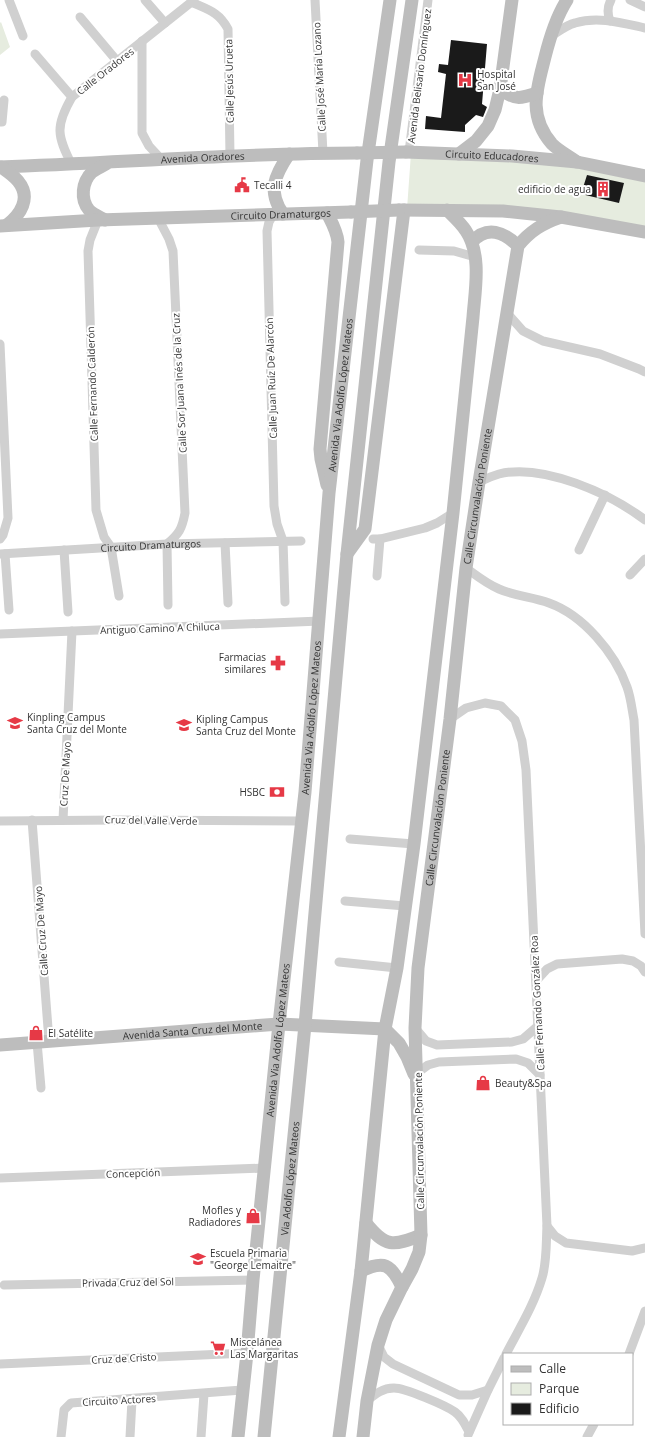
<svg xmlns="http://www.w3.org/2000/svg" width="645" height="1437" font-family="'Open Sans',sans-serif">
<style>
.green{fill:#e6ecdf}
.building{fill:#1a1a1a}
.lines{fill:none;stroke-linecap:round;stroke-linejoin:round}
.street{stroke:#d0d0d0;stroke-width:9}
.secondary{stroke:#bdbdbd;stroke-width:13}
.secondary-bridge{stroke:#bdbdbd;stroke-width:13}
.labels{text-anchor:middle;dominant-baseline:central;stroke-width:4;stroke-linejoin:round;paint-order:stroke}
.street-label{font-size:10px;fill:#333;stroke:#fff}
.poi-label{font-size:10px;fill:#333;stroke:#fff;text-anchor:start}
</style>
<rect width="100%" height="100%" fill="#fff"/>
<path class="green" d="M1 22 10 47 0 55V23Z
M411 153 512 156 645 179V227L407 209Z"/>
<path class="building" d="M451 40 487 44 482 104 487 107 483 117 476 115 465 125V132L425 129 426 116 441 118 446 74 438 72 439 64 448 65Z
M587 175 624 183 619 203 581 194Z"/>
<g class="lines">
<g class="street">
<path d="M9 0 23 36"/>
<path d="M145 0 165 23"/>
<path d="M315 0 323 153"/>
<path d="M630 0 645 7"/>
<path d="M191 2C209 10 219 12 228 29L230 156"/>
<path d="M80 17 117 61"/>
<path d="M610 21C607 13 607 7 611 0"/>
<path d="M550 37C558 32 566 25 575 23 598 16 622 23 645 28"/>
<path d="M142 41V133L149 146 162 160"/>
<path d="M35 54 72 97"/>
<path d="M0 122H2L4 100"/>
<path d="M409 152 428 0"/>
<path d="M72 165C57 136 55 126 72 97L194 0"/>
<path d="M273 215 269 222 267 231 274 506 277 524 283 541 285 602"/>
<path d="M158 218 169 239 173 251 185 513C182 529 179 534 167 544L168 605"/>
<path d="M98 220 90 240 88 251 96 510 104 537 111 547 119 596"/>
<path d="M419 250 454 251 475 257"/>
<path d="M507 313 523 331 543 341 600 354 639 369 645 372"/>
<path d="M0 344 8 518 3 535 0 539"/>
<path d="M479 482C485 479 492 476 499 474 543 463 611 494 645 520"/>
<path d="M373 539H380L425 528 437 523 453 513"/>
<path d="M225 543 228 603"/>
<path d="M64 550 68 612"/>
<path d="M579 550 605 495"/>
<path id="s1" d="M0 554 167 544 301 541"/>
<path d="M5 554 9 610"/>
<path d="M466 568C477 576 487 584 499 589 515 596 533 597 549 603 583 615 615 653 627 687 631 698 632 710 634 720L645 934"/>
<path d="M630 575 645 559"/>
<path d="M377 576 380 539"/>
<path d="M0 634 320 621"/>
<path d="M450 719 466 708 485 703 501 706 515 720 522 741 526 770 547 1226C546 1243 547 1262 542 1278 534 1305 519 1329 506 1354"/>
<path d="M32 820 49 1041"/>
<path d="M63 820 72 631"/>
<path d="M0 821 119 820 301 821"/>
<path d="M350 839 414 844"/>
<path d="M345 901 405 906"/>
<path d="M339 962 397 968"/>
<path d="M536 981 547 969 557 964 622 959 633 961 641 966 645 972"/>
<path d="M415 1028 426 1041 437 1045 512 1042 523 1039 538 1026"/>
<path d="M37 1042 41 1088"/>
<path d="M417 1073 428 1065 439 1062 516 1059 528 1063 540 1075"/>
<path d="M0 1178 265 1168"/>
<path d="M547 1226 555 1236 566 1243 632 1251 645 1248"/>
<path d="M4 1285 253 1280"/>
<path d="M378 1345 384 1357 393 1364 459 1395H472L488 1390"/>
<path d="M629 1354 645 1311"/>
<path d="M0 1364 247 1353"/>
<path d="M367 1401C375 1394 383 1388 394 1388 405 1388 445 1405 455 1412 462 1417 465 1424 469 1432"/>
<path d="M468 1435 488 1390 504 1358"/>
<path d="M61 1437 64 1410 71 1403 242 1390"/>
<path d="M130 1437 132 1400"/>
<path d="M201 1437 204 1394"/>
<path d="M587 1437 594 1424"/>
</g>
<g class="secondary">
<path d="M567 0C556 17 550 37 545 57 537 89 527 115 552 144 559 151 569 156 577 162"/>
<path d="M500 89C515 100 520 99 537 93"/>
<path id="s2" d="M406 152 512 156 577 162 645 176"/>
<path d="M459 154 476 141 488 126 495 110 500 89 512 0"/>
<path id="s3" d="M0 167C119 163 238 153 357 153"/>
<path d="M1 167C7 171 13 175 18 181 32 198 20 215 7 225"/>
<path d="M399 210 503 211 561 217 645 232"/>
<path d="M327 213C332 223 337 231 338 242L320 449 321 459 327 485"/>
<path d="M283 214C267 191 275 175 289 154"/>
<path d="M105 220C100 217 93 214 89 210 80 199 82 182 92 172 96 169 101 167 106 164"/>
<path id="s4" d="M0 226 98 220 351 212"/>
<path d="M472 242C487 225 504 232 518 246"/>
<path d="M347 554 365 529 404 210"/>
<path id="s5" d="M0 1045 279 1024 385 1029 399 1043 407 1057 414 1074"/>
<path d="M366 1223C385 1247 393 1247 421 1235"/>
<path d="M361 1271C384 1260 391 1264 402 1287"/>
<path id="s6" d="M238 1437 247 1353 253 1280 279 1024 305 792 329 493 367 160 390 0"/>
<path id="s7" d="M264 1437 305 1025 347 554 389 162 412 0"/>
<path d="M339 1437 361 1271 385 1029 397 968 414 844 453 513 473 317C475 290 482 255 466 231 461 223 453 216 447 210"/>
<path id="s8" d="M363 1437 367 1401 378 1345 386 1320 402 1287 412 1269 419 1252 421 1235 415 1028 418 968 450 719 466 568 479 482 518 246C530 231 543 223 561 217"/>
</g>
<path class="secondary-bridge" d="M357 153 406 152
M351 212 399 210"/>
</g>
<defs>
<g id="hospital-bare" transform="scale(1.2)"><path d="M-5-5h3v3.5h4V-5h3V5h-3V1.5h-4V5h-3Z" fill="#e63946" stroke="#fff" stroke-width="2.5" paint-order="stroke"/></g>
<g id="civic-bare" transform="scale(1.2)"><path d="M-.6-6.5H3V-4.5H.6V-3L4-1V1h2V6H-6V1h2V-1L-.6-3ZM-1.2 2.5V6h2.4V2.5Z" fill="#e63946" stroke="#fff" stroke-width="2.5" paint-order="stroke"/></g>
<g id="building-bare" transform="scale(1.2)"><path d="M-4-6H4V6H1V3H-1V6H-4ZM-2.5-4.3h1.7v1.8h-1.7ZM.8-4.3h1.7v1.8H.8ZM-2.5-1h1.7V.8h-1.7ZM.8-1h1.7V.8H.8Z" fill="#e63946" stroke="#fff" stroke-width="2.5" paint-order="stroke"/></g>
<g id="pharmacy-bare" transform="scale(1.2)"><path d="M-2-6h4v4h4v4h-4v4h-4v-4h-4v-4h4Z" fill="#e63946" stroke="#fff" stroke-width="2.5" paint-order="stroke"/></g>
<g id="school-bare" transform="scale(1.2)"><path d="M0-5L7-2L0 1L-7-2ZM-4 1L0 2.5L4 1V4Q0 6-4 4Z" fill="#e63946" stroke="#fff" stroke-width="2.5" paint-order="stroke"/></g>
<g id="bank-bare" transform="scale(1.2)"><path d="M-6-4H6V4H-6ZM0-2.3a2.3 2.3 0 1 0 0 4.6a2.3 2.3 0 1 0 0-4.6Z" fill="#e63946" stroke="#fff" stroke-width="2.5" paint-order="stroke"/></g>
<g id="shop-bare" transform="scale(1.2)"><path d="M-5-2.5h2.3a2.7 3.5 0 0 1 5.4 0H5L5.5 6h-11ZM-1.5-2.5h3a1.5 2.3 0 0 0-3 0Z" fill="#e63946" stroke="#fff" stroke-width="2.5" paint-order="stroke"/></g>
<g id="supermarket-bare" transform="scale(1.2)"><path d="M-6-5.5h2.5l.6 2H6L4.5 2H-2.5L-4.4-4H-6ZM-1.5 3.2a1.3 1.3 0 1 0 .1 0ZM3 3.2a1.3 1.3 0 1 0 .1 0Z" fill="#e63946" stroke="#fff" stroke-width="2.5" paint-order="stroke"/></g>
</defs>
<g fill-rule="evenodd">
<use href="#hospital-bare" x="465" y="80"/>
<use href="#civic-bare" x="242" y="185"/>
<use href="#building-bare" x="603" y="189"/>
<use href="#pharmacy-bare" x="278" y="663"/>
<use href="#school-bare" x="15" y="723"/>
<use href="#school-bare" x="184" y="725"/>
<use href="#bank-bare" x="277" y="792"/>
<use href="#shop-bare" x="36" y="1033"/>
<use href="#shop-bare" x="483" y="1083"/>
<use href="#shop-bare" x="253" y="1216"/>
<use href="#school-bare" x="198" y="1259"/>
<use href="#supermarket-bare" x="218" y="1348"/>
</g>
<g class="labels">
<g class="street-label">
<text transform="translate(105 71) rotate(-38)">Calle Oradores</text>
<text transform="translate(419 76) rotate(-83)">Avenida Belisario Domínguez</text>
<text transform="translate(319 77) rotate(-93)">Calle José María Lozano</text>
<text transform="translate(229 81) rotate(-91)">Calle Jesús Urueta</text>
<text stroke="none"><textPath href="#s2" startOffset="86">Circuito Educadores</textPath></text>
<text stroke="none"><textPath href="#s3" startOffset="203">Avenida Oradores</textPath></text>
<text stroke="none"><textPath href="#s4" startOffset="281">Circuito Dramaturgos</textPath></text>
<text transform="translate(271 378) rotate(-92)">Calle Juan Ruíz De Alarcón</text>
<text transform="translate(179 383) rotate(-93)">Calle Sor Juana Inés de la Cruz</text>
<text transform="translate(92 384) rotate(-92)">Calle Fernando Calderón</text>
<text stroke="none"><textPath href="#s6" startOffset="1047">Avenida Via Adolfo López Mateos</textPath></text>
<text stroke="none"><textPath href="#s8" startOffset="955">Calle Circunvalación Poniente</textPath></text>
<text stroke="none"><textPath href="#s1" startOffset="151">Circuito Dramaturgos</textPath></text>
<text transform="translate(160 628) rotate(-2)">Antiguo Camino A Chiluca</text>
<text stroke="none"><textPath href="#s6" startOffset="723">Avenida Via Adolfo López Mateos</textPath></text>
<text transform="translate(65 774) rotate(-87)">Cruz De Mayo</text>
<text stroke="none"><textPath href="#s8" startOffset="631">Calle Circunvalación Poniente</textPath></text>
<text transform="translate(151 820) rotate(1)">Cruz del Valle Verde</text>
<text transform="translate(41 931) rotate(-94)">Calle Cruz De Mayo</text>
<text transform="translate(537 1003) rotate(-93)">Calle Fernando González Roa</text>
<text stroke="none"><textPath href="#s5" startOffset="193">Avenida Santa Cruz del Monte</textPath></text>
<text stroke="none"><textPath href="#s6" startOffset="399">Avenida Via Adolfo López Mateos</textPath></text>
<text transform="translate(419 1141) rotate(-91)">Calle Circunvalación Poniente</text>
<text transform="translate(133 1173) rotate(-2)">Concepción</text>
<text stroke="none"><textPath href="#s7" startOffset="260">Via Adolfo López Mateos</textPath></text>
<text transform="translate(128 1282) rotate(-1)">Privada Cruz del Sol</text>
<text transform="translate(124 1358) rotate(-3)">Cruz de Cristo</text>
<text transform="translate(119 1400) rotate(-3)">Circuito Actores</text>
</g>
<g class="poi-label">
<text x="477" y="74">Hospital<tspan x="477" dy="12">San José</tspan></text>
<text x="254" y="185">Tecalli 4</text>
<text x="591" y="189" text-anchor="end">edificio de agua</text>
<text x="266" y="657" text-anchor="end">Farmacias<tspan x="266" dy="12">similares</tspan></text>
<text x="27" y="717">Kinpling Campus<tspan x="27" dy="12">Santa Cruz del Monte</tspan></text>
<text x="196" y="719">Kipling Campus<tspan x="196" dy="12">Santa Cruz del Monte</tspan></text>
<text x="265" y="792" text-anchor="end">HSBC</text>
<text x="48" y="1033">El Satélite</text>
<text x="495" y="1083">Beauty&amp;Spa</text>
<text x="241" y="1210" text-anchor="end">Mofles y<tspan x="241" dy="12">Radiadores</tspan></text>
<text x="210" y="1253">Escuela Primaria<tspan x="210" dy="12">"George Lemaitre"</tspan></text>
<text x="230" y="1342">Miscelánea<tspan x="230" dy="12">Las Margaritas</tspan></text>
</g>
</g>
<rect x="503" y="1353" width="130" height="72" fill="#ffffff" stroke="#adadad"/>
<rect x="511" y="1366" width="20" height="6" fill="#bdbdbd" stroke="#adadad"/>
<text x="539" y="1373" font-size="12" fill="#333333">Calle</text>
<rect x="511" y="1383" width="20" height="12" fill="#e6ecdf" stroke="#adadad"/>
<text x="539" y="1393" font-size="12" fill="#333333">Parque</text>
<rect x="511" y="1403" width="20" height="12" fill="#1a1a1a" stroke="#adadad"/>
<text x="539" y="1413" font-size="12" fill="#333333">Edificio</text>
</svg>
